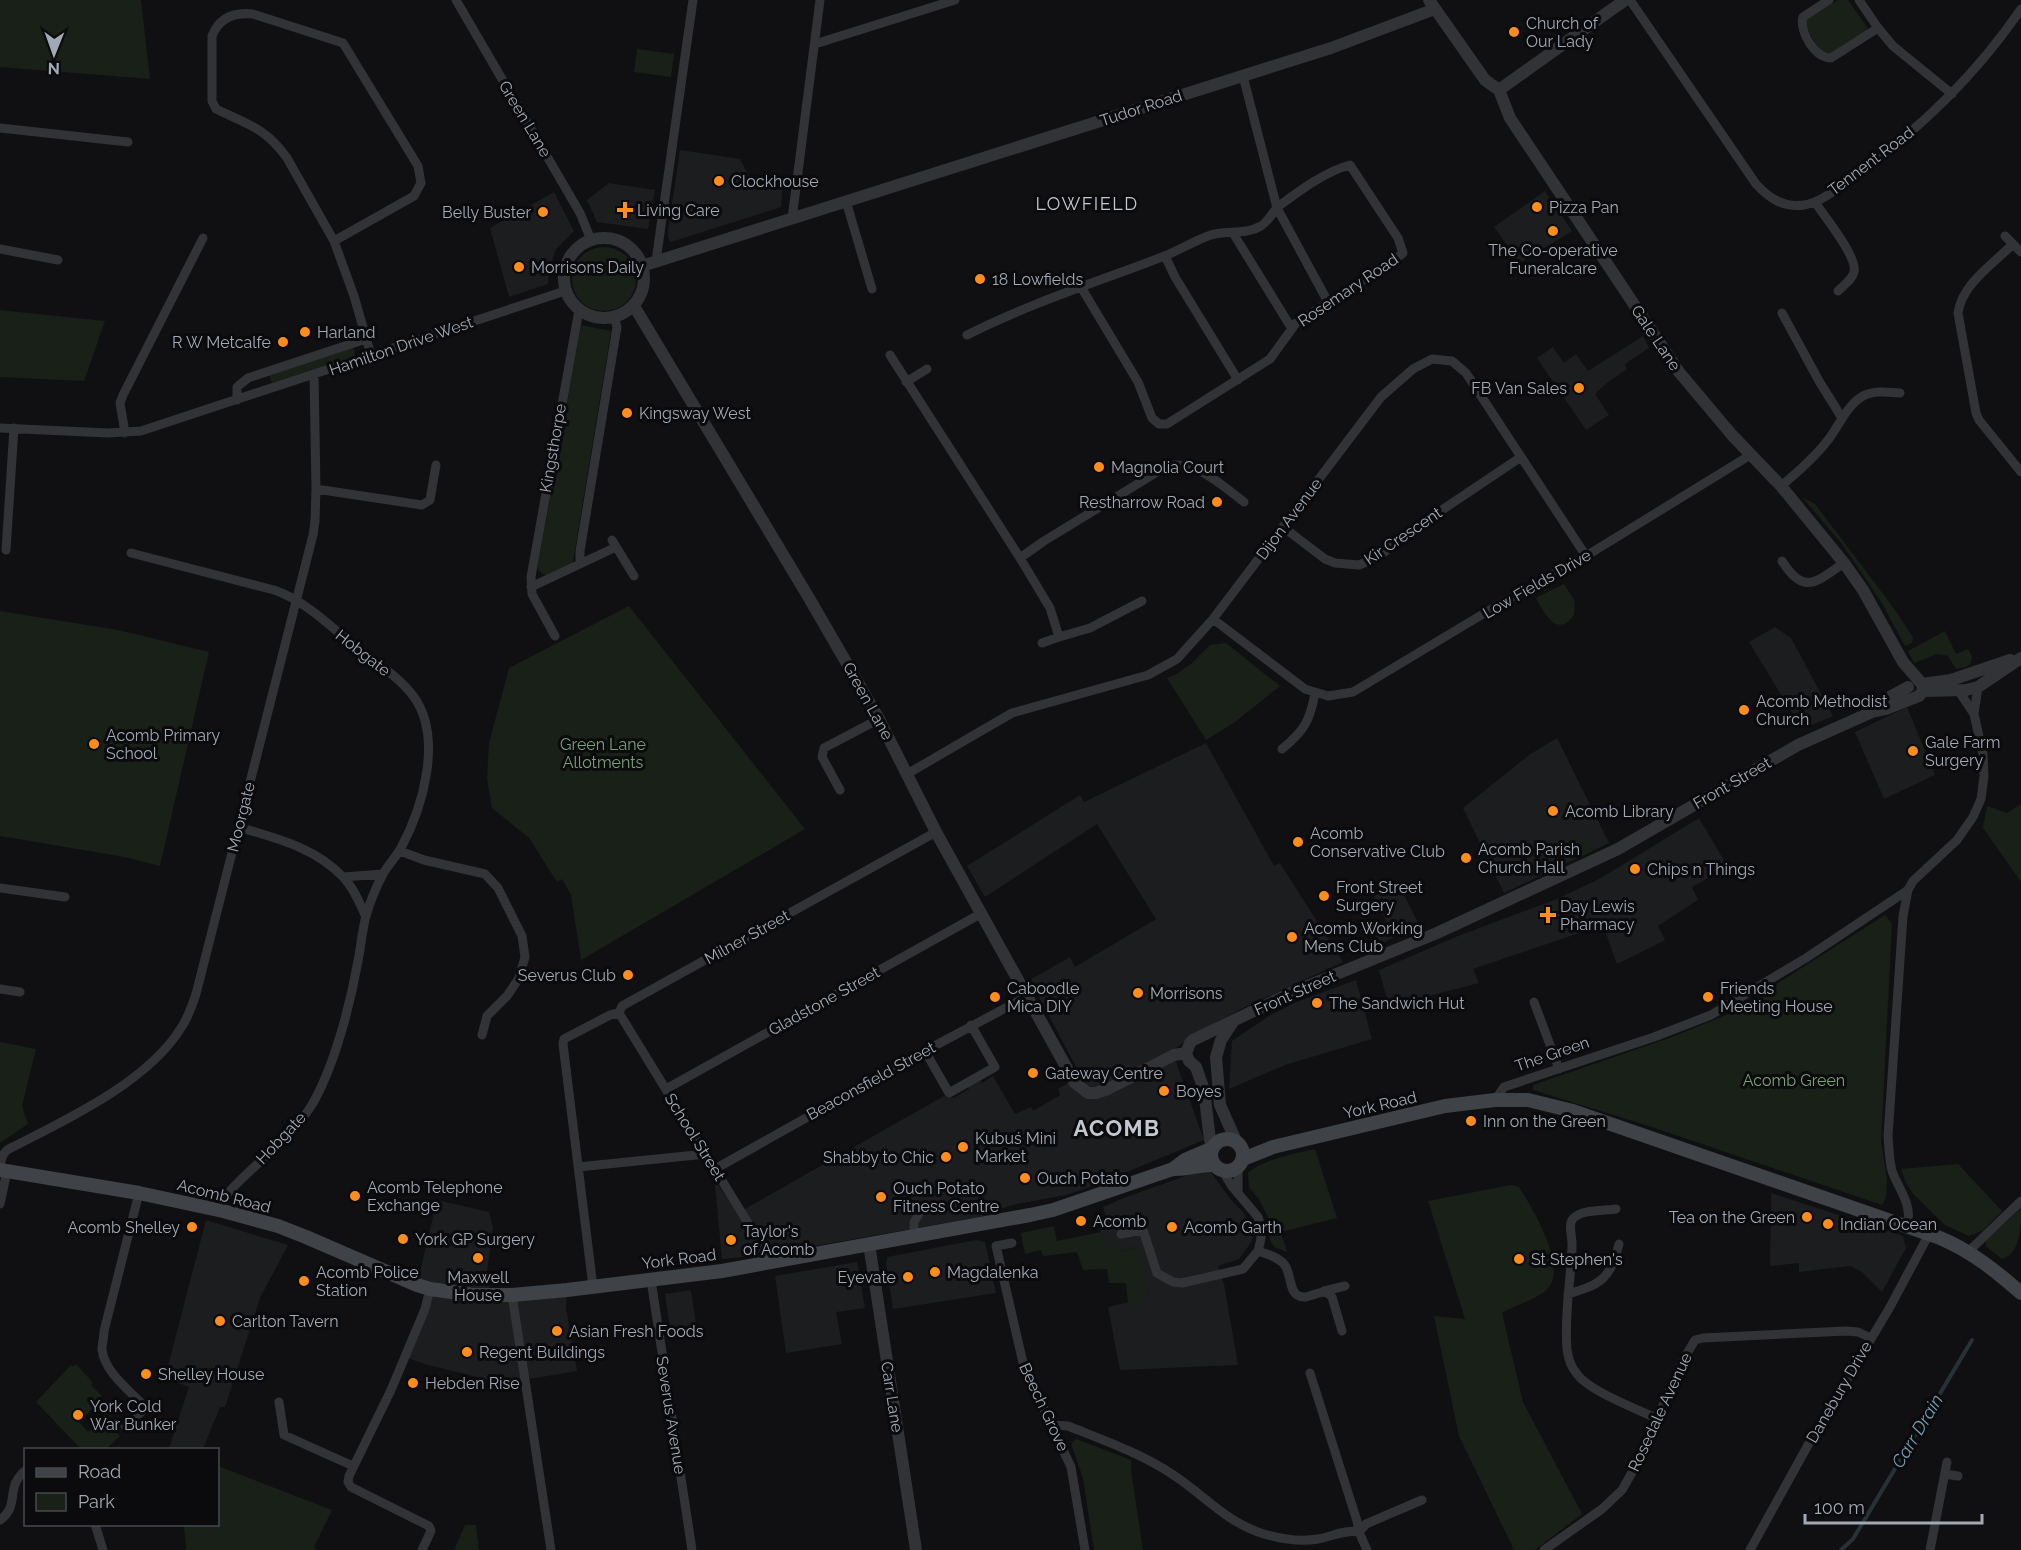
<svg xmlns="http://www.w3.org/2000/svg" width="2021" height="1550" font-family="Raleway,sans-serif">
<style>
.built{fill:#1c1d1f}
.green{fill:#182018}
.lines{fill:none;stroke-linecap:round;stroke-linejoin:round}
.stream{stroke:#263236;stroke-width:4}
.minor{stroke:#313337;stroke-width:9}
.tertiary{stroke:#313337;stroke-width:12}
.secondary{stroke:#3f4247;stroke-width:14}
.poi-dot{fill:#ff8d1b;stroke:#0b0b0d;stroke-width:2}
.labels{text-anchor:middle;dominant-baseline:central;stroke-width:6;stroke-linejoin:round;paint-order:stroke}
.poi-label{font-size:16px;fill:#a0a9b4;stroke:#0b0b0d;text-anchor:start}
.street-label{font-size:16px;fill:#a0a9b4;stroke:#0b0b0d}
.park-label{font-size:16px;fill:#79a175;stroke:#0b0b0d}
.neighbourhood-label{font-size:18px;letter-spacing:1.5px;fill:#c1c8d0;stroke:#0b0b0d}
.water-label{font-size:18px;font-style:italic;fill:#739fb3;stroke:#0b0b0d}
.district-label{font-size:22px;font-weight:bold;letter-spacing:1.5px;fill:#c1c8d0;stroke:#0b0b0d}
</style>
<rect width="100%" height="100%" fill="#101012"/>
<path class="built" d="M680 150 740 159 756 190 783 182 781 207 671 242 669 241 668 231Z
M609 183 655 190 648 229 597 222 587 200Z
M1545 191 1572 231 1520 263 1494 227Z
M554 192 574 231 556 249 549 269 548 284 509 297 490 228Z
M1643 336 1649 348 1625 364 1627 369 1607 383 1595 394 1609 415 1586 430 1537 358 1553 347 1564 363 1576 354 1588 371Z
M1775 627 1791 638 1833 716 1802 729 1749 642Z
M1907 707 1935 775 1884 799 1855 732Z
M1557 738 1609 843 1504 893 1463 808 1529 755Z
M1206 743 1274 866 1280 863 1343 962 1247 1006 1198 1032 1172 1051 1204 1140 1098 1184 1066 1195 1012 1205 979 1217 764 1255 722 1259 715 1185H718L738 1213 944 1096 954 1098 969 1089 967 1086 980 1078 982 1083 993 1076 1015 1114 1031 1107 1033 1111 1060 1095 1058 1089 1081 1076 1030 980 1070 957 1075 967 1156 919 1097 824 985 897 967 866 1080 795 1084 802Z
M1699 818 1728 867 1692 887 1698 900 1658 926 1665 940 1617 964 1603 925 1473 969 1479 983 1394 1005 1386 996 1379 970 1458 936 1557 899 1601 878Z
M1398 883 1418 923 1382 944 1370 928 1386 921 1374 896Z
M1356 980 1372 1039 1285 1065 1229 1089 1232 1041 1269 1016 1294 1003Z
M1210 1171 1231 1200 1244 1213 1251 1230 1252 1241 1239 1259 1218 1266 1224 1284 1238 1365 1120 1370 1108 1307 1143 1299 1148 1293 1135 1247 1118 1252 1105 1246 1097 1220 1106 1216 1103 1207 1126 1197 1197 1172Z
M1771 1193 1903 1236 1906 1248 1882 1292 1862 1272 1850 1266 1799 1272V1263L1770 1266Z
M437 1200 489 1212 493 1228 487 1272 490 1294 567 1290 566 1308 577 1371 536 1378 489 1380 425 1364 405 1357 430 1289 417 1285Z
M206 1220 288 1245 260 1298 225 1407H220L203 1449H173L169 1448 189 1387 176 1382 179 1370 168 1366Z
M976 1240 985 1242 996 1293 893 1309 886 1264 887 1257Z
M857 1262 865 1308 836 1312 842 1344 786 1353 775 1276Z
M691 1290 697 1331 671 1337 665 1294Z"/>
<path class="green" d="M0 0H141L150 79 0 67Z
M1838 0H1848L1867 27 1866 33 1828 55 1822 54 1805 26 1806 19Z
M637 49 674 54 671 77 634 72Z
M572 279a32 32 0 1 1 64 0a32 32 0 1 1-64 0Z
M0 310 105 321 84 381 0 377Z
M581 325 611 331 573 562 564 569 546 576 538 570V565Z
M349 349H354L355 352 354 356 272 383 269 375Z
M1802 497 1815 504 1893 607 1913 637 1912 643 1905 646 1880 600 1842 544Z
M1564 584 1575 601 1574 615C1557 639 1544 613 1536 598Z
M629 606 805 829 581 960 571 895 562 879 557 882 529 838 492 808 487 779 489 743 509 668Z
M0 611 118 630 209 652 160 866 125 857 0 836Z
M1945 631 1956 654 1968 649 1972 657 1971 663 1966 667 1956 669 1948 656 1937 654 1914 663 1908 651Z
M1226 643 1280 686 1235 722 1206 740 1167 678 1175 675 1191 664 1210 645Z
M2021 804V882L1983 828 1987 806 2007 813Z
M1579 842 1588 843 1593 851 1566 863 1565 849 1568 846Z
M1885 915 1892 924 1881 1142 1887 1179 1886 1197 1882 1205 1649 1126 1533 1090V1085L1672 1037 1731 1013Z
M0 1042 36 1049 22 1106 28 1124 0 1143Z
M1315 1149 1337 1218 1281 1232 1287 1252 1274 1247 1270 1240 1269 1219 1260 1201 1249 1187 1248 1173C1261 1160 1297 1153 1315 1149Z
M1958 1164 2002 1211 1982 1231 1969 1236 1945 1225 1914 1195 1906 1183 1901 1169Z
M1511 1185 1519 1187C1532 1207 1565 1262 1550 1286 1543 1297 1514 1306 1502 1313L1523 1402 1582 1514 1535 1550H1514L1459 1436 1434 1316 1465 1319 1428 1201Z
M2021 1208C2021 1225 2021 1254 2002 1259L1986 1246V1241Z
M1054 1226 1057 1241 1101 1232 1105 1246 1116 1245 1118 1252 1135 1247 1147 1284 1148 1293 1143 1299 1128 1304 1126 1283H1109L1107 1269 1083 1270 1077 1252 1043 1256 1041 1250 1025 1254 1021 1233Z
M76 1364 93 1383 91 1385 102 1396 80 1423 88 1432 105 1414 102 1411 111 1402 118 1409 106 1421 120 1436 106 1449H81L36 1402 71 1365 73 1367Z
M1076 1439 1131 1460V1470L1143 1550H1094L1083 1478 1072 1447V1443Z
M218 1466 332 1510 314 1547 317 1550H186L184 1525 218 1524Z
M465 1525H476L479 1550H454Z"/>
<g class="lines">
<path class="stream" d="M1841 1550 1853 1539 1972 1340"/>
<path class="minor" d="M456 0 580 213 591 240
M1630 0 1756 184C1769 198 1783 208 1804 205 1823 202 1839 186 1855 176 1920 129 1976 75 2021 9
M1829 0 1803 17C1799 32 1815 58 1831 58L1878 28
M1859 0 1878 28 1893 46 1952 94
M815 44 955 0
M1243 76 1277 208 1328 302
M0 128 128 142
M846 201 872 289
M1815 202C1824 216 1858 257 1854 272 1852 280 1844 285 1838 291
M792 219 820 0
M1233 233 1292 329
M2005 236 2021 252
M334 241 414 196 421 183 418 166 343 43 253 14C234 12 219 18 212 36V101L216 109C247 124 266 128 287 158L334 241 354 296 371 355
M2013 244C1993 264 1962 284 1958 313L1976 413 1979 420 2021 472
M0 249 58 260
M1165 256 1175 277 1238 380
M656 261 693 0
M1782 313 1819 381 1842 418
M967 335C1030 303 1097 282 1162 257 1178 251 1192 242 1208 236 1224 229 1244 236 1261 226 1269 221 1272 212 1279 206 1299 191 1326 171 1350 165L1398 238 1403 253 1392 262 1296 323 1270 359 1167 424H1159L1152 418 1138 382 1081 287
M890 355 1020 558 1050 608 1059 637 1090 628 1142 601
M906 382 927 369
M237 400V387L248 378 366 339
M0 428 108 433 141 431 565 291
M125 433 120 403 123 395 203 238
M1781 486C1798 472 1815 457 1828 440 1839 426 1847 405 1863 396 1874 390 1888 392 1900 393
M316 489 422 505 430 500 436 465
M1283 527 1325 559 1335 563 1359 565 1378 557 1421 524 1521 457
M612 540 634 576
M6 550 14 428
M131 553 274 590C307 601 335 631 362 652 380 665 401 679 414 697 443 738 423 807 401 848 396 857 388 865 383 874 376 887 370 902 366 916 362 931 361 946 358 961 350 1005 335 1064 313 1103 288 1145 243 1170 215 1209
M1020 558 1044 541 1167 466C1194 459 1223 486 1244 502
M1782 561C1804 596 1816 582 1844 563
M580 564V551L617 327 614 317
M531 587 616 547
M1213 619 1305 689 1328 696 1353 692 1498 605 1586 556 1752 454
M555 636 532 594 531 577 579 310
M1042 643 1059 637
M1958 690 1974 714
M1282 749C1304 731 1310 721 1315 693
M907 774 1012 713 1148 675 1177 659 1213 619 1381 397 1413 369 1432 359 1452 361 1466 373 1586 556
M840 790 822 757 824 748 879 719
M238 827C275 838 315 847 343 877 354 888 360 904 366 917
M400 851 424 860 485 874 498 888 522 936 525 957 519 978 507 996 487 1016 482 1035
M343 877 383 874
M0 888 65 897
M0 989 20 992
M1534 1002 1559 1069
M619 1013 622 1006 936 832
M619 1013 772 1262
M925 1051 949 1093 995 1067 971 1025
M666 1089 982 913
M1495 1100 1504 1087 1654 1037 1711 1015 1806 958 1908 890
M0 1164 3 1155 7 1150C64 1121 147 1083 181 1028 188 1018 192 1006 196 994L313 535 315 521 316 489 314 375
M578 1167 706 1154
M715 1169 925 1051 1028 996
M1238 1192V1167
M0 1204 7 1171
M1616 1209C1604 1211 1580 1209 1572 1220 1568 1226 1573 1239 1572 1247 1571 1281 1564 1314 1567 1349 1568 1358 1571 1367 1577 1374 1589 1391 1637 1409 1658 1419
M1907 1226C1913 1205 1899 1190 1892 1171 1889 1159 1889 1148 1888 1136L1903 916 1908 890 1913 881 1957 840 1973 817 1981 799 1984 776 1983 754 1974 714 1978 687
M1121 1234 1143 1230 1157 1273 1173 1282 1182 1283 1243 1269 1258 1251 1261 1239V1227L1258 1217 1231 1185 1222 1170
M914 1235V1222L922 1209
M1012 1243 996 1246 1024 1367 1071 1467 1085 1550
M1258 1251C1267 1254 1278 1257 1284 1264 1291 1272 1289 1290 1297 1295 1309 1303 1322 1284 1332 1297L1342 1331
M1968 1252 2021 1201
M651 1280 692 1550
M593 1287 563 1044 564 1039 610 1015 619 1013
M1324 1291 1345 1286
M1568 1294C1602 1284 1610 1279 1619 1244
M512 1295 551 1550
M1310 1373 1357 1521 1359 1532 1367 1550
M279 1402 284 1435 353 1466
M1053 1425 1068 1426C1103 1440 1140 1453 1172 1474 1203 1494 1227 1523 1264 1534 1281 1539 1300 1542 1318 1539 1331 1537 1346 1529 1359 1532
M125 1426 141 1412 142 1404C128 1389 105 1372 102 1350 102 1344 104 1337 104 1331L139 1193
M1945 1474 1958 1476
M0 1520C21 1505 4 1487 26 1470
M95 1524 103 1550
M1359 1532 1366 1524 1422 1500
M422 1550 431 1531 429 1526 351 1487 348 1482 349 1476 391 1390 425 1309 430 1289
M1544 1550 1602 1509 1622 1490 1639 1460 1682 1362 1695 1340 1703 1338 1846 1331 1858 1332 1871 1338
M1750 1550 1808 1445 1890 1307 1929 1234
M1930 1550 1947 1462"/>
<path class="tertiary" d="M1429 0 1485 80 1499 90 1510 118 1679 372 1732 435 1781 486 1844 563 1863 590 1903 662 1922 684 1923 691
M1499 90 1625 0
M564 278a40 40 0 1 1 80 0a40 40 0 1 1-80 0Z
M642 266 1331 48 1435 9
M634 306 809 598 879 719 936 832 1075 1083 1088 1093H1096L1108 1089 1174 1055 1186 1053
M1922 684 1951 680 2010 660
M1923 691 1966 690 1978 687 2021 658
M1872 712 1877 704 1908 687
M1233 1022 1221 1040 1216 1057 1220 1105 1236 1141
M1213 1147 1210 1140 1204 1090 1196 1067 1189 1061 1186 1053 1190 1043 1193 1040 1295 991 1437 933 1618 849 1798 745 1872 712 1886 709 1919 696 1923 691
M869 1244 916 1550"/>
<path class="secondary" d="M1211 1155a16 16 0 1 1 32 0a16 16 0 1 1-32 0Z
M1243 1159 1273 1147 1445 1106 1495 1100H1528L1573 1111 1940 1238C1971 1251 1996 1271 2021 1293
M1173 1169 1185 1160 1213 1148
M0 1170 139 1193 223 1211 278 1226 306 1237 417 1285 430 1289 473 1295H512L567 1290 722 1271 1030 1215 1053 1210 1173 1169C1188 1170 1200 1164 1214 1165"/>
</g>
<g class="poi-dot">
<circle cx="1514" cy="32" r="6"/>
<circle cx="719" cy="181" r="6"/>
<circle cx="1537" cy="207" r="6"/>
<path d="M622 201h6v6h6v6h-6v6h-6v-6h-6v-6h6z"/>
<circle cx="543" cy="212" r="6"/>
<circle cx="1553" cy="231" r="6"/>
<circle cx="519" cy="267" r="6"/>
<circle cx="980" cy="279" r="6"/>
<circle cx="305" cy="332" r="6"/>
<circle cx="283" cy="342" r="6"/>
<circle cx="1579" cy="388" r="6"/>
<circle cx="627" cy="413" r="6"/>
<circle cx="1099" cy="467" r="6"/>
<circle cx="1217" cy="502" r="6"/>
<circle cx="1744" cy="710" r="6"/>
<circle cx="94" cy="744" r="6"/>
<circle cx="1913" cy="751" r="6"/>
<circle cx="1553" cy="811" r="6"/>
<circle cx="1298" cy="842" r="6"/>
<circle cx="1466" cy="858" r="6"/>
<circle cx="1635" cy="869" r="6"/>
<circle cx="1324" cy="896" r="6"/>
<path d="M1545 906h6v6h6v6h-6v6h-6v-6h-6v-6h6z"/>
<circle cx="1292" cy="937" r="6"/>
<circle cx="628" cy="975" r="6"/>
<circle cx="1138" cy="993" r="6"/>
<circle cx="995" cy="997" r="6"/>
<circle cx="1708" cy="997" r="6"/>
<circle cx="1317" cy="1003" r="6"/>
<circle cx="1033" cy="1073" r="6"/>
<circle cx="1164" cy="1091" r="6"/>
<circle cx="1471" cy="1121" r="6"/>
<circle cx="963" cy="1147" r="6"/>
<circle cx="946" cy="1157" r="6"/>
<circle cx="1025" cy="1178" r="6"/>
<circle cx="355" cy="1196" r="6"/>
<circle cx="881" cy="1197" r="6"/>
<circle cx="1807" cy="1217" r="6"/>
<circle cx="1081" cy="1221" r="6"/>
<circle cx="1828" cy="1224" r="6"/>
<circle cx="192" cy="1227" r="6"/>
<circle cx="1172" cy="1227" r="6"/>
<circle cx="403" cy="1239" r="6"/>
<circle cx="731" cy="1240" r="6"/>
<circle cx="478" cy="1258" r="6"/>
<circle cx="1519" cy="1259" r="6"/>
<circle cx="935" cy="1272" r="6"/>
<circle cx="908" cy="1277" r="6"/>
<circle cx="304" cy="1281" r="6"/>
<circle cx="220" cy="1321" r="6"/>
<circle cx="557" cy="1331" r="6"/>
<circle cx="467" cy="1352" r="6"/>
<circle cx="146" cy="1374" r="6"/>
<circle cx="413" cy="1383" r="6"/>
<circle cx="78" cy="1415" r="6"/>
</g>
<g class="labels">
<g class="poi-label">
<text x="1526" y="23">Church of<tspan x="1526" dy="18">Our Lady</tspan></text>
<text x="731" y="181">Clockhouse</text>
<text x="1549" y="207">Pizza Pan</text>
<text x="637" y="210">Living Care</text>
<text x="531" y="212" text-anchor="end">Belly Buster</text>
<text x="1553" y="250" text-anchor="middle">The Co-operative<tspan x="1553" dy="18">Funeralcare</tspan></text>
<text x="531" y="267">Morrisons Daily</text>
<text x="992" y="279">18 Lowfields</text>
<text x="317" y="332">Harland</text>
<text x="271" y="342" text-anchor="end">R W Metcalfe</text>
<text x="1567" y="388" text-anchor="end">FB Van Sales</text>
<text x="639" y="413">Kingsway West</text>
<text x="1111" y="467">Magnolia Court</text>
<text x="1205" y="502" text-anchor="end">Restharrow Road</text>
<text x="1756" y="701">Acomb Methodist<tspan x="1756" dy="18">Church</tspan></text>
<text x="106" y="735">Acomb Primary<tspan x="106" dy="18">School</tspan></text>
<text x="1925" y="742">Gale Farm<tspan x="1925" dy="18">Surgery</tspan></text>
<text x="1565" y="811">Acomb Library</text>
<text x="1310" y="833">Acomb<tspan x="1310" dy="18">Conservative Club</tspan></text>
<text x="1478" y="849">Acomb Parish<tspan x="1478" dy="18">Church Hall</tspan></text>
<text x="1647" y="869">Chips n Things</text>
<text x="1336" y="887">Front Street<tspan x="1336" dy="18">Surgery</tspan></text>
<text x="1560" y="906">Day Lewis<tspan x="1560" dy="18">Pharmacy</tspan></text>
<text x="1304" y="928">Acomb Working<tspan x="1304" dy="18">Mens Club</tspan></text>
<text x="616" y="975" text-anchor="end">Severus Club</text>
<text x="1007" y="988">Caboodle<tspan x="1007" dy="18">Mica DIY</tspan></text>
<text x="1720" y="988">Friends<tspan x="1720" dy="18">Meeting House</tspan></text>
<text x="1150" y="993">Morrisons</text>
<text x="1329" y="1003">The Sandwich Hut</text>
<text x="1045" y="1073">Gateway Centre</text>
<text x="1176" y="1091">Boyes</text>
<text x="1483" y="1121">Inn on the Green</text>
<text x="975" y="1138">Kubuś Mini<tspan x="975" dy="18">Market</tspan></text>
<text x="934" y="1157" text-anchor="end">Shabby to Chic</text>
<text x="1037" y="1178">Ouch Potato</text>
<text x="367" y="1187">Acomb Telephone<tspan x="367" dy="18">Exchange</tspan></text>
<text x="893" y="1188">Ouch Potato<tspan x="893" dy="18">Fitness Centre</tspan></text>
<text x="1795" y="1217" text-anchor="end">Tea on the Green</text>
<text x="1093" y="1221">Acomb</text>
<text x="1840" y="1224">Indian Ocean</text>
<text x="180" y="1227" text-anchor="end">Acomb Shelley</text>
<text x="1184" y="1227">Acomb Garth</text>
<text x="743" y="1231">Taylor's<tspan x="743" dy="18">of Acomb</tspan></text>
<text x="415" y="1239">York GP Surgery</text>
<text x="1531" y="1259">St Stephen's</text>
<text x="316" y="1272">Acomb Police<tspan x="316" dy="18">Station</tspan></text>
<text x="947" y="1272">Magdalenka</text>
<text x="478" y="1277" text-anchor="middle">Maxwell<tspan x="478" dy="18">House</tspan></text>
<text x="896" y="1277" text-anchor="end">Eyevate</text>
<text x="232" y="1321">Carlton Tavern</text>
<text x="569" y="1331">Asian Fresh Foods</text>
<text x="479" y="1352">Regent Buildings</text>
<text x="158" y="1374">Shelley House</text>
<text x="425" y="1383">Hebden Rise</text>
<text x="90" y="1406">York Cold<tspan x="90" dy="18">War Bunker</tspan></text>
</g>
<g class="street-label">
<text transform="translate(1141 108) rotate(-18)">Tudor Road</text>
<text transform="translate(525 119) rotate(59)">Green Lane</text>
<text transform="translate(1871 161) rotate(-37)">Tennent Road</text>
<text transform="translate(1348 290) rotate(-34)">Rosemary Road</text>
<text transform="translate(1656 338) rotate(56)">Gale Lane</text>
<text transform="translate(401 346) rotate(-19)">Hamilton Drive West</text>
<text transform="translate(553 448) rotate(-80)">Kingsthorpe</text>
<text transform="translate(1289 519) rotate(-53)">Dijon Avenue</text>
<text transform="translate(1403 536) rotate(-34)">Kir Crescent</text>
<text transform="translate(1537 584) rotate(-30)">Low Fields Drive</text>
<text transform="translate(363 653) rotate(38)">Hobgate</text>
<text transform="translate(868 701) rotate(61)">Green Lane</text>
<text transform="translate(1732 783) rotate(-30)">Front Street</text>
<text transform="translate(241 817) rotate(-76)">Moorgate</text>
<text transform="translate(747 937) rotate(-29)">Milner Street</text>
<text transform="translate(1295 993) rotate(-24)">Front Street</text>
<text transform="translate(824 1001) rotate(-29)">Gladstone Street</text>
<text transform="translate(1552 1054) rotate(-19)">The Green</text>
<text transform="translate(871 1081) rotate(-29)">Beaconsfield Street</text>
<text transform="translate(1380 1105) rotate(-13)">York Road</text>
<text transform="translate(695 1137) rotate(58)">School Street</text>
<text transform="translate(281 1138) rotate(-47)">Hobgate</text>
<text transform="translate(224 1196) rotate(14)">Acomb Road</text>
<text transform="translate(679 1259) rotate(-7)">York Road</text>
<text transform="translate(1839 1392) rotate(-60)">Danebury Drive</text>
<text transform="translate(892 1397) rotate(81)">Carr Lane</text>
<text transform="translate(1044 1407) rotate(65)">Beech Grove</text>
<text transform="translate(1660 1412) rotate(-65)">Rosedale Avenue</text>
<text transform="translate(671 1415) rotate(81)">Severus Avenue</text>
</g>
<g class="park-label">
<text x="603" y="744">Green Lane<tspan x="603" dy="18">Allotments</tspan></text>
<text x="1794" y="1080">Acomb Green</text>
</g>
<g class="neighbourhood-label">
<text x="1087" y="203">LOWFIELD</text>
</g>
<g class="water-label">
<text transform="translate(1917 1431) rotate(-59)">Carr Drain</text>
</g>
<g class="district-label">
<text x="1117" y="1128">ACOMB</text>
</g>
</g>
<rect x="24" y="1448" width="195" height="78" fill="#0b0b0d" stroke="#474a50" stroke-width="1.5"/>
<rect x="36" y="1468" width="30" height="9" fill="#3f4247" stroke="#474a50" stroke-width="1.5"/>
<text x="78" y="1478" font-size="18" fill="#a0a9b4">Road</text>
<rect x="36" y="1493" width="30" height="18" fill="#182018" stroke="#474a50" stroke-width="1.5"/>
<text x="78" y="1508" font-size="18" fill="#a0a9b4">Park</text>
<g transform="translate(54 54) rotate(181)" stroke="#0b0b0d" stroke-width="4.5" paint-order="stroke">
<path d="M0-4.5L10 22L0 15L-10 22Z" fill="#a0a9b4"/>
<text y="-9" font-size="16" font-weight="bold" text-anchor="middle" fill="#a0a9b4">N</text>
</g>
<path d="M1805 1514v9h177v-9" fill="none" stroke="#a0a9b4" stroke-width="3"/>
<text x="1814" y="1514" font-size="18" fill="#a0a9b4" stroke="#0b0b0d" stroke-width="4.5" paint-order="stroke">100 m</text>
</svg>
